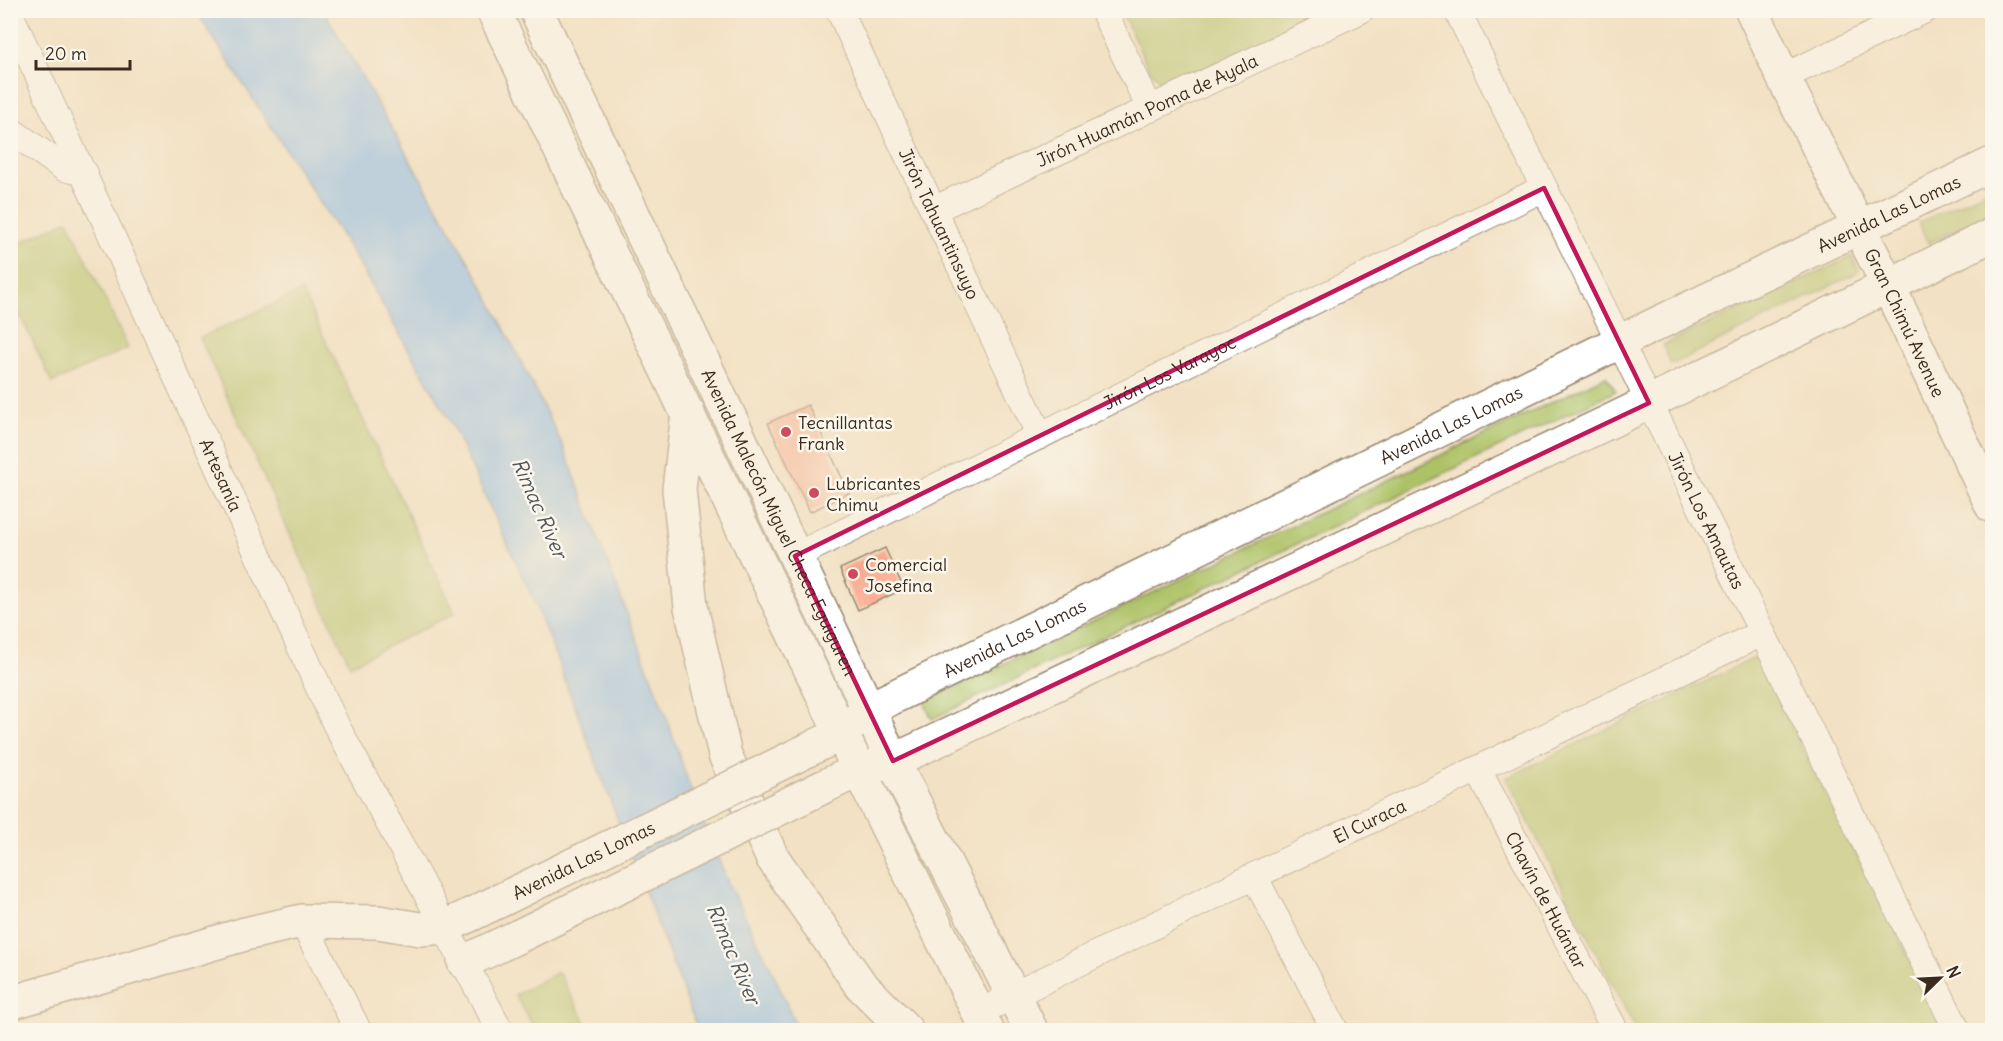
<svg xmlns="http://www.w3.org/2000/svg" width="2003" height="1041" font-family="Delius,sans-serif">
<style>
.green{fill:#adc266;stroke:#747642;stroke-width:1.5}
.water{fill:#83bbf3;stroke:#5f7288;stroke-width:1.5}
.building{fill:#faa98e}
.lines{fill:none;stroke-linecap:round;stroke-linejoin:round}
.minor-casing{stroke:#968671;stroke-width:28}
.tertiary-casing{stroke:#968671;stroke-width:36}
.secondary-casing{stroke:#968671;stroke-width:36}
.primary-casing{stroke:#968671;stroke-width:36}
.minor{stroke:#fff;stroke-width:26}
.tertiary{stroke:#fff;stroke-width:33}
.secondary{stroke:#fff;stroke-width:33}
.primary{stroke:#fff;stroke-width:33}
.secondary-bridge-casing{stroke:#968671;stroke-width:36;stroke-linecap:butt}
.secondary-bridge{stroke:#fff;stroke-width:33}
.marked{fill:none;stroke:#c2185b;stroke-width:4.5;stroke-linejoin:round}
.poi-dot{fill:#d1495b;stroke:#fbf7ec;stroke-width:2}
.labels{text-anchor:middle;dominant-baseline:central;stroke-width:5;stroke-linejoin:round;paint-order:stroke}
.street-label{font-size:18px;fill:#3b2a1e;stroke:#fbf7ec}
.poi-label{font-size:18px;fill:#3b2a1e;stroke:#fbf7ec;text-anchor:start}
.water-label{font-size:20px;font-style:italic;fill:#51565e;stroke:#fbf7ec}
</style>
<rect width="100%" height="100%" fill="#fbf7ec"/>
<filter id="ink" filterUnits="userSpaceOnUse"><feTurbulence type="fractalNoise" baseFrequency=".0167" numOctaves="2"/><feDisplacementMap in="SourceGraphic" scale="12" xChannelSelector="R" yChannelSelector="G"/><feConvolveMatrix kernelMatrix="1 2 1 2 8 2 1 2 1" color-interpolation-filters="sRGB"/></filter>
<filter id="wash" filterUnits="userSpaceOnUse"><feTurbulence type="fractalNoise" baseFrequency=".008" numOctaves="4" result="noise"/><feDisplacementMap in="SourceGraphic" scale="24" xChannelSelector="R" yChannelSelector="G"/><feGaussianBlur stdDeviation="1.35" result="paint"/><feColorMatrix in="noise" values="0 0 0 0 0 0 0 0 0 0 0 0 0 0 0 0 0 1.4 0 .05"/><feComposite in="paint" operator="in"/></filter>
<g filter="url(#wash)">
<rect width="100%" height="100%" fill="#f2e1c4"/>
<path class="green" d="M1121 11H1329L1175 81H1160L1149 69Z
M1992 188V212L1928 243 1918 223Z
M68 220 128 348 52 383 11 295V247Z
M1852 256 1859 272 1671 365 1663 345Z
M302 291 455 613 350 665 200 338Z
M1606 376 1616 391 932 719 924 702Z
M1756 657 1945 1030H1636L1506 778Z
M558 972 590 1030H535L515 995Z"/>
<path class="water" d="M196 11H324L485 290 563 446 666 716 688 782 728 883 772 970 798 1030H698L536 605 449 419 349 247Z"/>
<g id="blocks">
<path class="building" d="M808 405 849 493 810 512 768 423Z
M885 548 904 589 858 610 840 569Z"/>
</g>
</g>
<g filter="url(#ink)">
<use href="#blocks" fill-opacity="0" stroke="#968671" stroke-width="1.5"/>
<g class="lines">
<g class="minor-casing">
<g id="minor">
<path id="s1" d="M839 10 1040 436"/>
<path d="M1103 10 1150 109"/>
<path id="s2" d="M1457 10 1957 1030"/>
<path id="s3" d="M10 14 336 725 500 1030"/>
<path d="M1783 77 1925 10"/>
<path d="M10 130 64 168 85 173"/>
<path id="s4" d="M933 210 1361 10"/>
<path id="s5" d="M795 556 1544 188"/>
<path id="s6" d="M1478 770 1615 1030"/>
<path d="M1254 876 1335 1030"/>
<path d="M302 921 358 1030"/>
<path id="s7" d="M978 1013 1254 876 1762 633"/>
</g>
</g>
<g class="tertiary-casing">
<g id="tertiary">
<path id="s8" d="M1752 10 1783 77 1888 285 1992 506"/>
</g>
</g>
<g class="secondary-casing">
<g id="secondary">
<path id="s9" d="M808 750 842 733 869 709 1644 330 1992 164"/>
<path d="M825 786 859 770 893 761 923 747 1617 418 1992 235"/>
<path d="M464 962 519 936"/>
<path d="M10 1003 245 934 302 921 378 922 420 929 445 927 499 901"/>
</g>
</g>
<g class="primary-casing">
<g id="primary">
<path d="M493 10 859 770 987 1030"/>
<path id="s10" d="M536 10 893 761 1031 1030"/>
<path d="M688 413 679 489 691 607 725 755 772 857 860 984 906 1030"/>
</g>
</g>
<use href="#minor" class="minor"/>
<use href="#tertiary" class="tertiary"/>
<use href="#secondary" class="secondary"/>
<use href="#primary" class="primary"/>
<g class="secondary-bridge-casing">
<g id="secondary-bridge">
<path id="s11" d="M499 901 808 750"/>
<path d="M519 936 825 786"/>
</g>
</g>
<use href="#secondary-bridge" class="secondary-bridge"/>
</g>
</g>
<path d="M0 0H2003V1041H0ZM1544 188 1649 403 893 761 795 556Z" fill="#f2e1c4" fill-opacity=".55" fill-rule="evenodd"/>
<path class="marked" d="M1544 188 1649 403 893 761 795 556Z"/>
<g class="poi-dot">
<circle cx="786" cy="432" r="6"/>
<circle cx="814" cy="493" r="6"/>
<circle cx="853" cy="574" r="6"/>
</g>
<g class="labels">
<g class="street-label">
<text stroke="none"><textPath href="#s4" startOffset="236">Jirón Huamán Poma de Ayala</textPath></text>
<text stroke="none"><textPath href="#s9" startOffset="1208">Avenida Las Lomas</textPath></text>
<text stroke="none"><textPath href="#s1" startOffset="236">Jirón Tahuantinsuyo</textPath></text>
<text stroke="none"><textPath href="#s8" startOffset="348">Gran Chimú Avenue</textPath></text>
<text stroke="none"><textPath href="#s5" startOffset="417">Jirón Los Varayoc</textPath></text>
<text stroke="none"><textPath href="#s9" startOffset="722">Avenida Las Lomas</textPath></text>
<text stroke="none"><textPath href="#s3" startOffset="507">Artesanía</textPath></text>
<text stroke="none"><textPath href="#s2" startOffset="568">Jirón Los Amautas</textPath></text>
<text stroke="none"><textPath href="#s10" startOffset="567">Avenida Malecón Miguel Checa Eguiguren</textPath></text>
<text stroke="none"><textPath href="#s9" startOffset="236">Avenida Las Lomas</textPath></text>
<text stroke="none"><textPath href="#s7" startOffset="436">El Curaca</textPath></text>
<text stroke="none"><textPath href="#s11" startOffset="94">Avenida Las Lomas</textPath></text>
<text stroke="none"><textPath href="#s6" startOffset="147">Chavín de Huántar</textPath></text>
</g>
<g class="poi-label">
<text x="798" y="422">Tecnillantas<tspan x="798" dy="21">Frank</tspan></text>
<text x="826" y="483">Lubricantes<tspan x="826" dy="21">Chimu</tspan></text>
<text x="865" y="564">Comercial<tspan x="865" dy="21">Josefina</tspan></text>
</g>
<g class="water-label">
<text transform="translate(540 508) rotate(66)">Rimac River</text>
<text transform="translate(734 954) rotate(67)">Rimac River</text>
</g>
</g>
<rect width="2003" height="1041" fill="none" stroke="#fbf7ec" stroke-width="36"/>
<g transform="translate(1940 978) rotate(66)" stroke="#fbf7ec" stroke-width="4.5" paint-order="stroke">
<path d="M0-4.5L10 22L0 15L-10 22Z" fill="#3b2a1e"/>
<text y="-9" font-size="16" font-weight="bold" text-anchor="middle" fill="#3b2a1e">N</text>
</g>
<path d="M36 60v9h94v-9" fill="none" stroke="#3b2a1e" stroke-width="3"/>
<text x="45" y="60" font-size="18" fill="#3b2a1e" stroke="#fbf7ec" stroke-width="4.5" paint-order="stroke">20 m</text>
</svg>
